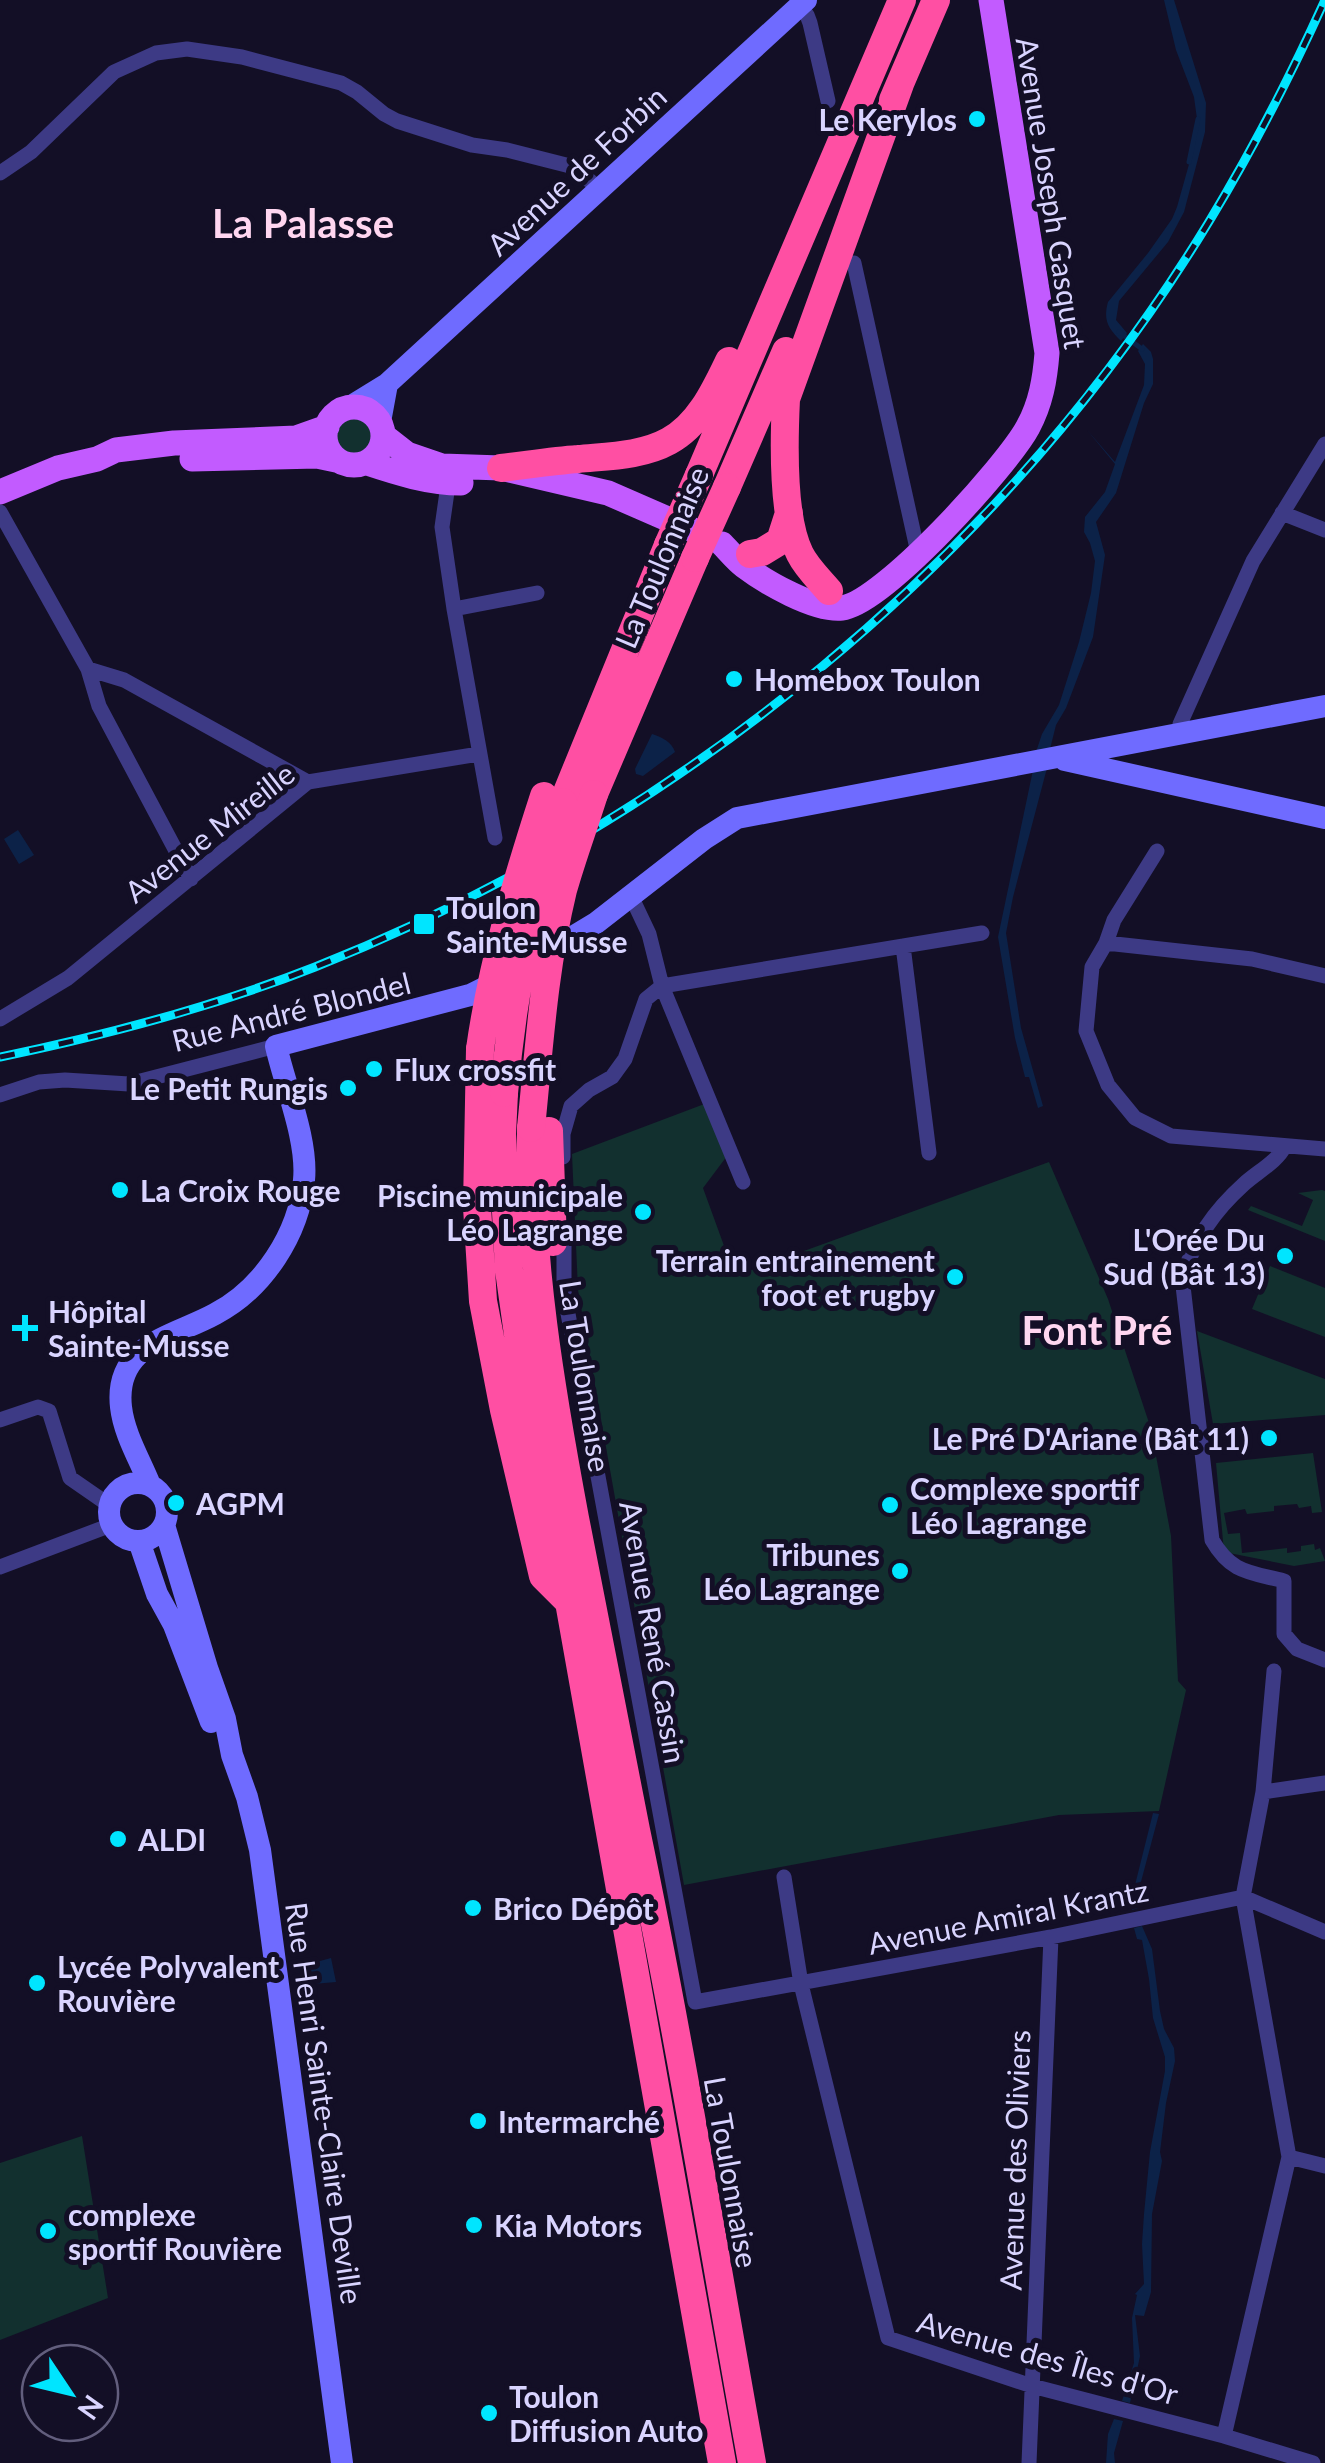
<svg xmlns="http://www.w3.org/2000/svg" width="1325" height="2463" font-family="Lato,sans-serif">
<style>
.green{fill:#12302f}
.water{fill:#0c2248}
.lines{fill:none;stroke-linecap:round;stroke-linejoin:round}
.stream{stroke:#0c2248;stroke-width:5}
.street{stroke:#3d3a85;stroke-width:15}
.secondary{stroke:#6f6bff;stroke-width:22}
.primary{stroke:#c25bff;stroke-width:25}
.highway{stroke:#ff4fa3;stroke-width:28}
.rail-casing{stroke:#00e5ff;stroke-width:9}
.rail{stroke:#130f26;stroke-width:5;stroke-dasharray:15;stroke-linecap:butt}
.highway-bridge{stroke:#ff4fa3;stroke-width:28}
.poi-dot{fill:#00e5ff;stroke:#130f26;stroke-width:4}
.labels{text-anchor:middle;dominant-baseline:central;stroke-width:10;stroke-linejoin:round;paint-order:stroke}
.poi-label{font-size:30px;font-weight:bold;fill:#d9d4ff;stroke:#130f26;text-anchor:start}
.street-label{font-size:30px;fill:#d9d4ff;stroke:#130f26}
.district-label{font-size:40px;font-weight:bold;fill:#ffd6f0;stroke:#130f26}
</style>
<rect width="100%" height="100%" fill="#130f26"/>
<path class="green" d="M366 409 374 415 383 443C364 485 310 461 330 422 333 417 335 413 341 411 349 409 359 410 366 409Z
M707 1103 727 1156 703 1188 735 1276 1049 1162 1108 1299 1151 1429 1171 1536 1178 1681 1186 1690 1159 1811 1059 1815 684 1885 578 1290 572 1154Z
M1322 1190 1325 1191V1241L1248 1210 1251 1206 1302 1226 1313 1200 1298 1193Z
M1270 1266 1325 1288V1337L1252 1309Z
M1197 1331 1325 1379V1415L1213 1424Z
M1313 1453 1322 1512 1312 1513 1311 1506 1299 1508 1297 1504 1274 1506V1511L1247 1514 1245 1509 1224 1513 1228 1534 1240 1533 1242 1553 1287 1548V1553L1301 1551V1546L1314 1544 1315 1550 1320 1548 1325 1561 1294 1566 1224 1552 1216 1463Z
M82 2136 108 2298 0 2340V2163Z"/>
<path class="water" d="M1164 0H1174L1206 103 1205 132 1184 212 1168 242 1119 301 1116 320 1127 333 1121 341C1108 328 1103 320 1108 302L1148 253 1172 219 1177 207 1193 150 1197 119 1194 97 1176 50Z
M1143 344 1151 352 1153 359V384L1144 403 1116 493 1096 522 1105 555 1093 637 1066 708 1056 725 1050 749 1036 752 1042 734 1059 705 1079 642 1091 593 1095 561 1090 543 1084 532 1085 517 1105 492 1115 464 1087 430 1115 462 1144 385 1145 364 1138 351Z
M652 734C662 737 672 742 675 752L643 776 636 774 635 769Z
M1047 768 1013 897 1006 933 1021 1028 1043 1106 1038 1108 1029 1077H1025L1015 1038 998 937 1033 770Z
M18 830 34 855 19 864 4 839Z
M1153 1813 1159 1814 1138 1893V1908L1132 1910 1134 1889Z
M1142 1926 1152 1949 1160 2011 1164 2029 1174 2048 1175 2061 1166 2103 1160 2152 1162 2161 1152 2214 1151 2292 1144 2316 1135 2315 1140 2356 1130 2403 1122 2401 1134 2363 1132 2318 1137 2295 1135 2294 1144 2284 1142 2244 1144 2214 1150 2152 1165 2071V2057L1153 2018 1149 1979 1142 1940 1137 1939 1134 1928Z
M331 1958 336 1982 313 1984 309 1964Z
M1114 2419 1123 2421 1114 2453 1115 2463H1106L1108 2434Z"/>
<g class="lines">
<path class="stream" d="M1189 162 1198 119
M1119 332 1142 349"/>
<path class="street" d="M800 6 807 15 810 23 828 101
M0 173 31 152 114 72 156 53 187 49 242 57 341 83 357 92 384 114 397 121 472 145 507 150 574 167 598 188
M854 263 918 553
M446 479 447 492 442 527 454 609 495 838
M0 512 88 669 99 706 191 879
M1282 513 1325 530
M454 609 537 593
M88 669 124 680 308 782
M1181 733 1180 724 1253 561 1325 444
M1157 851 1114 920 1106 943 1092 967 1086 1031 1108 1085 1135 1118 1171 1136 1325 1149
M631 896 649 934 662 986 743 1182
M1106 943 1252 959 1325 976
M903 946 929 1153
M0 1019 68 978 308 782 479 754
M0 1095 39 1082 65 1080 129 1084 276 1046
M1285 1146C1277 1162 1257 1172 1244 1184 1212 1213 1197 1237 1182 1277L1212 1540C1231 1573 1249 1572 1284 1581V1634L1297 1649 1325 1660
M563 1157V1134L571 1106 589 1090 612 1077 625 1059 646 999 662 986 982 933
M564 1230V1292L695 2002 1051 1937 1243 1897 1325 1932
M0 1420 38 1407 49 1411 70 1478 109 1505
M0 1567 111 1525
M1263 1792 1325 1783
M784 1877 801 1984 888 2338 1032 2386 1224 2436 1313 2463
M1289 2157 1325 2166
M1224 2436 1289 2157 1243 1897 1263 1792 1274 1671
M1029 2463 1051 1937"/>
<path class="secondary" d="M348 408 387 384 806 0
M380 422 387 384
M1065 760 1325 818
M543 955 596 923 704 839 737 818 1325 706
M109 1512a29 29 0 1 1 58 0a29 29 0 1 1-58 0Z
M150 1485C140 1460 124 1434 121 1407 114 1344 173 1337 215 1314 263 1289 299 1234 304 1180 308 1140 285 1086 276 1046L470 995 502 979
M164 1525 207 1668 225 1719 232 1755 247 1797 260 1850 342 2463
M139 1541 157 1594 174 1625 211 1722"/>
<path class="primary" d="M325 436a29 29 0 1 1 58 0a29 29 0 1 1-58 0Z
M384 436 407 454 442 466 501 468 608 493 693 530
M192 459 317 456 336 460
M367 463C397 473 429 483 461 483
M0 492 58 468 97 459 116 450 174 443 296 438 327 427
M722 544C729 551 736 560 744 566 765 582 815 611 842 608 883 603 1007 466 1028 427 1041 403 1045 379 1047 353L991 0"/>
<path class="highway" d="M893 100 936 0
M501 468C527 465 552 461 578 459 608 456 642 456 669 441 699 425 715 390 729 361
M699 475 902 0
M727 487 786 351
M750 554 762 552 780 541 789 513
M829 591C819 579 807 568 800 554 782 518 784 440 786 399L900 84
M594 794 695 558
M563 802 668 545
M480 1049 477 1207 483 1301 504 1410 543 1576 569 1602
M504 1093 502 1134 509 1270 528 1406 569 1602 722 2463
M531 1128C529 1260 551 1390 575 1518 595 1623 615 1727 636 1830 680 2040 714 2252 752 2463
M549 1131 553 1242"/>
<g class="rail-casing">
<path id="rail" d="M0 1057C107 1035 213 1007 315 967 681 822 1005 558 1210 220 1253 149 1291 75 1325 0"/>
</g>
<use href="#rail" class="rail"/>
<path class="highway-bridge" d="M668 545 699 475
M695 558 727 487
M480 1049C492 964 517 879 544 796
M504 1093C513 990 531 901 563 802
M531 1128C539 1049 544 968 563 890 572 858 584 826 594 794"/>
</g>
<g class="poi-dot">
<circle cx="977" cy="119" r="10"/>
<circle cx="734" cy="679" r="10"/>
<rect x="412" y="912" width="24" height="24" rx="5"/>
<circle cx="374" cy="1069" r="10"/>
<circle cx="348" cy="1088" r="10"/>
<circle cx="120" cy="1190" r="10"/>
<circle cx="643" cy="1212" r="10"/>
<circle cx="1285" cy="1256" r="10"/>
<circle cx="955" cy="1277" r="10"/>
<path d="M20 1313h10v10h10v10h-10v10h-10v-10h-10v-10h10z"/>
<circle cx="1269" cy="1438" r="10"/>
<circle cx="176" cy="1503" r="10"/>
<circle cx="890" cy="1505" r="10"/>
<circle cx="900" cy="1571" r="10"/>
<circle cx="118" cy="1839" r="10"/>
<circle cx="473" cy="1908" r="10"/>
<circle cx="37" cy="1983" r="10"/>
<circle cx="478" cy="2121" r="10"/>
<circle cx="474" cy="2225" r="10"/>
<circle cx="48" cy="2231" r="10"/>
<circle cx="489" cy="2413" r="10"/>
</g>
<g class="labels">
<g class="poi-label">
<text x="957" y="119" text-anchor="end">Le Kerylos</text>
<text x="754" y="679">Homebox Toulon</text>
<text x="446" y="907">Toulon<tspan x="446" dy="34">Sainte-Musse</tspan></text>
<text x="394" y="1069">Flux crossfit</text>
<text x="328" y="1088" text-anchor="end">Le Petit Rungis</text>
<text x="140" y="1190">La Croix Rouge</text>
<text x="623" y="1195" text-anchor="end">Piscine municipale<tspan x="623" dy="34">Léo Lagrange</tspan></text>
<text x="1265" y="1239" text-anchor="end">L'Orée Du<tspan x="1265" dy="34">Sud (Bât 13)</tspan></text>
<text x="935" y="1260" text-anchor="end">Terrain entrainement<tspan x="935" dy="34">foot et rugby</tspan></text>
<text x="48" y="1311">Hôpital<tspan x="48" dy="34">Sainte-Musse</tspan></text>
<text x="1249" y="1438" text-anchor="end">Le Pré D'Ariane (Bât 11)</text>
<text x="910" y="1488">Complexe sportif<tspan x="910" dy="34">Léo Lagrange</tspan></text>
<text x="196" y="1503">AGPM</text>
<text x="880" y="1554" text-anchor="end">Tribunes<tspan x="880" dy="34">Léo Lagrange</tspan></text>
<text x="138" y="1839">ALDI</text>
<text x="493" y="1908">Brico Dépôt</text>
<text x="57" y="1966">Lycée Polyvalent<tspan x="57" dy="34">Rouvière</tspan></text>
<text x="498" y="2121">Intermarché</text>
<text x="68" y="2214">complexe<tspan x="68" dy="34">sportif Rouvière</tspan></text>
<text x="494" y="2225">Kia Motors</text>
<text x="509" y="2396">Toulon<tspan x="509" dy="34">Diffusion Auto</tspan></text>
</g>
<g class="street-label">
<text transform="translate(576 170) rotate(-43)">Avenue de Forbin</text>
<text transform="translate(1052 193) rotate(81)">Avenue Joseph Gasquet</text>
<text transform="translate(661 557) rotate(-67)">La Toulonnaise</text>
<text transform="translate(209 832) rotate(-38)">Avenue Mireille</text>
<text transform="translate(291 1011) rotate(-14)">Rue André Blondel</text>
<text transform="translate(586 1376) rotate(81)">La Toulonnaise</text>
<text transform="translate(654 1632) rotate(80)">Avenue René Cassin</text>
<text transform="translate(1008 1916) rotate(-11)">Avenue Amiral Krantz</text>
<text transform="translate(325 2103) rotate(82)">Rue Henri Sainte-Claire Deville</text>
<text transform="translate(1014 2160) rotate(-88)">Avenue des Oliviers</text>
<text transform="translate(732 2172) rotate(80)">La Toulonnaise</text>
<text transform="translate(1048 2357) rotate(16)">Avenue des Îles d'Or</text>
</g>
<g class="district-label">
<text x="303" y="223">La Palasse</text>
<text x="1097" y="1330">Font Pré</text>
</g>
</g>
<g transform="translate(70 2393) rotate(125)"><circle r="48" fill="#130f26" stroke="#625e7d" stroke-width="2.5"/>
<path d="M0-8L18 38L0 25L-18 38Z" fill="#00e5ff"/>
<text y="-15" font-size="28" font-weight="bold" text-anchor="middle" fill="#d9d4ff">N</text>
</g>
</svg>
